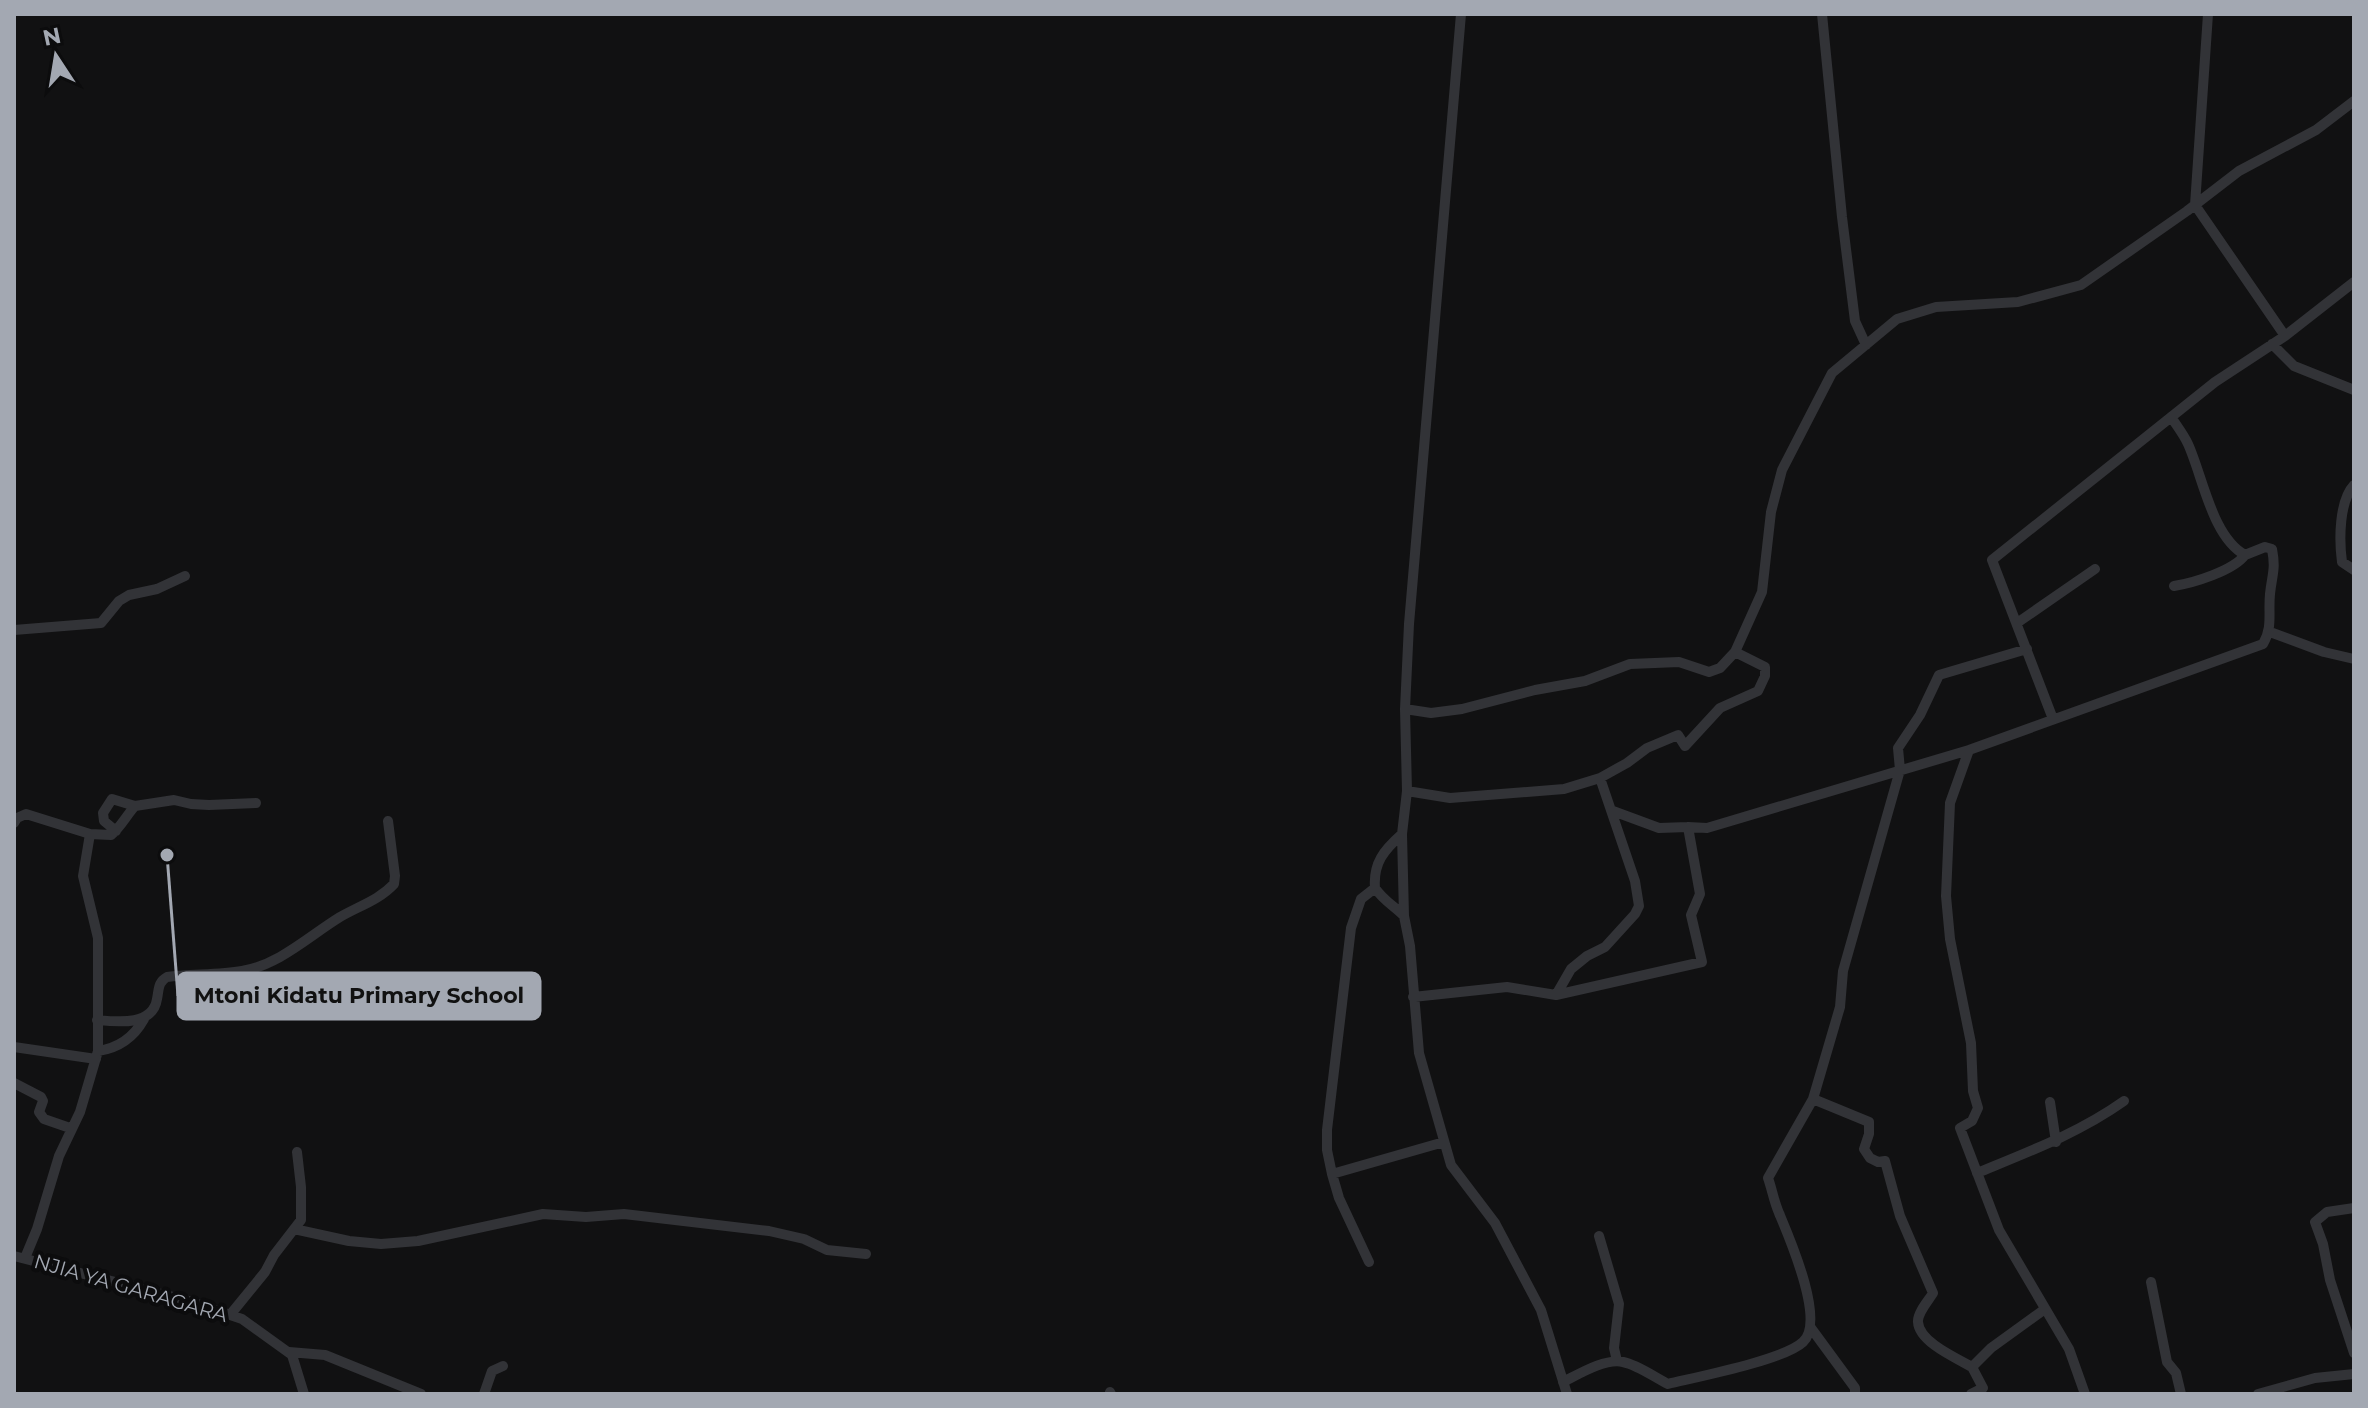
<svg xmlns="http://www.w3.org/2000/svg" width="2368" height="1408" font-family="Montserrat,sans-serif">
<style>
.lines{fill:none;stroke-linecap:round;stroke-linejoin:round}
.minor{stroke:#323337;stroke-width:10}
.labels{text-anchor:middle;dominant-baseline:central;stroke-width:8;stroke-linejoin:round;paint-order:stroke}
.street-label{font-size:20px;fill:#a3a8b2;stroke:#0c0c0d}
.leader{fill:none;stroke:#a3a8b2;stroke-width:3}
.callout-dot{fill:#a3a8b2;stroke:#0c0c0d;stroke-width:3}
.callout{fill:#a3a8b2;stroke:#a3a8b2;stroke-width:3}
.callout-label{font-size:22px;text-anchor:middle;font-weight:bold;fill:#111}
</style>
<rect width="100%" height="100%" fill="#111112"/>
<g class="lines">
<path class="minor" d="M1461 14 1409 624 1405 709 1407 791 1402 834 1404 916 1410 946 1419 1053 1451 1165 1495 1223 1541 1310 1567 1394
M1822 14 1842 217 1855 321 1866 345
M2208 14 2195 205 2285 336
M2272 344 2294 366 2354 390
M2354 485C2339 501 2339 540 2342 562L2354 570
M2174 586C2193 583 2233 571 2245 555
M2017 623 2095 569
M14 630 101 623 119 601 129 595 157 589 185 576
M2270 632 2324 652 2354 659
M1405 709 1431 713 1462 709 1535 690 1585 681 1630 664 1679 662 1709 672 1720 668 1735 652 1762 592 1771 512 1782 470 1832 373 1897 319 1936 307 2018 302 2081 285 2187 211 2239 171 2316 130 2354 101
M2053 719 1992 560 2215 382 2285 336 2354 282
M1969 750 1950 803 1946 896 1950 939 1971 1043 1973 1091 1978 1108 1972 1121 1960 1128 1999 1230 2069 1349 2085 1394
M1407 791 1450 798 1564 789 1600 778 1627 763 1647 748 1678 735 1685 746 1720 708 1758 691 1765 676V667L1735 652
M135 806 174 800 191 804 209 805 256 803
M1613 811 1659 828 1688 827
M14 823 17 818 26 814 90 834
M1402 834C1384 850 1373 863 1375 888L1361 899 1351 928 1327 1130V1150L1332 1174 1444 1142
M1375 888C1383 900 1394 906 1404 916
M1556 995 1571 969 1587 956 1605 947 1635 914 1639 906 1635 881 1600 778
M1413 997 1507 987 1556 995 1702 962 1691 915 1700 894 1688 827 1707 828 1969 750 2263 644C2273 627 2268 613 2270 594 2272 574 2276 570 2272 549L2265 547 2245 555C2212 537 2203 477 2188 444 2184 435 2177 426 2171 417
M97 1020C118 1022 153 1026 157 999 159 989 158 982 167 977 191 974 219 975 242 971 279 965 309 936 340 917 359 906 379 900 394 884L395 876 388 821
M14 1047 96 1059
M98 1051C119 1048 134 1037 144 1019
M14 1083 41 1097 43 1101 39 1112 44 1119 70 1128
M1813 1099 1869 1122V1134L1864 1149 1870 1158 1878 1162 1885 1161 1900 1216 1933 1293C1929 1300 1917 1313 1918 1322 1919 1342 1956 1358 1972 1367
M2050 1102 2056 1142
M1977 1173C2028 1152 2079 1133 2124 1101
M1332 1174 1339 1198 1369 1262
M2354 1208 2327 1212 2315 1222 2323 1244 2330 1280 2354 1353
M294 1229 349 1241 381 1244 418 1241 543 1214 586 1217 624 1214 769 1231 804 1239 827 1250 866 1254
M1599 1236 1619 1304 1614 1348 1617 1361
M14 1256 189 1301 242 1319 292 1355 304 1394
M25 1258 37 1229 59 1156 80 1112 98 1051V938L83 876 90 834 111 835C121 827 126 816 135 806L112 799 103 813 104 821 116 831
M2151 1282 2167 1362 2176 1373 2181 1394
M230 1315 265 1272 274 1255 301 1220V1187L297 1152
M1811 1328 1855 1388V1394
M289 1352 325 1355 421 1394
M1563 1382C1579 1374 1605 1358 1623 1362 1638 1365 1654 1377 1668 1384 1697 1377 1784 1360 1803 1342 1826 1321 1789 1237 1779 1213 1774 1202 1772 1189 1768 1178L1813 1099 1840 1007 1843 971 1900 770 1898 748 1920 715 1939 675 2027 649
M1110 1392 1111 1394
M484 1394 492 1371 503 1366
M1971 1394 1983 1388 1972 1367 1991 1348 2045 1309
M2258 1394 2315 1378 2354 1374"/>
</g>
<g class="labels">
<g class="street-label">
<text transform="translate(131 1288) rotate(16)">NJIA YA GARAGARA</text>
</g>
</g>
<path class="leader" d="M167 855L178 996"/>
<circle class="callout-dot" cx="167" cy="855" r="8"/>
<rect class="callout" x="178" y="973" width="362" height="46" rx="8"/>
<g class="callout-label">
<text x="359" y="1003">Mtoni Kidatu Primary School</text>
</g>
<rect width="2368" height="1408" fill="none" stroke="#a3a8b2" stroke-width="32"/>
<g transform="translate(56 56) rotate(348)" stroke="#0c0c0d" stroke-width="6" paint-order="stroke">
<path d="M0-6L14 30L0 20L-14 30Z" fill="#a3a8b2"/>
<text y="-12" font-size="22" font-weight="bold" text-anchor="middle" fill="#a3a8b2">N</text>
</g>
</svg>
